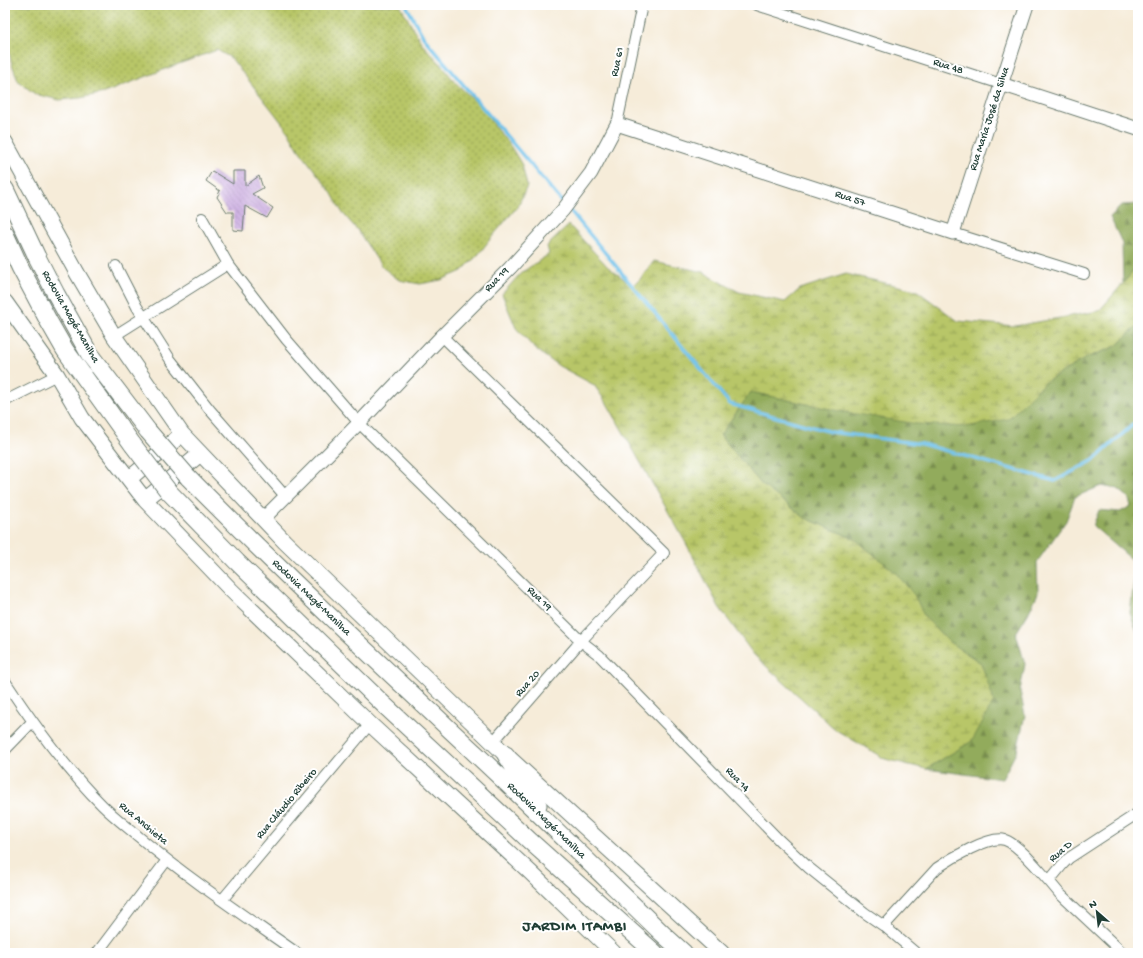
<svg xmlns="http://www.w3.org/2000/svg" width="1143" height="958" font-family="'Gochi Hand',sans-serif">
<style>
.grass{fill:url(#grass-dots);stroke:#6c824e}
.forest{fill:url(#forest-firs);stroke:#587448}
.wetland{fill:url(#wetland-marsh);stroke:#6c824e}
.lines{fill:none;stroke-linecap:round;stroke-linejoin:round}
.stream{stroke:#6fc2eb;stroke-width:3.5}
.building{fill:url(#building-back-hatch)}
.minor-casing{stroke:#6a7a6e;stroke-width:12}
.tertiary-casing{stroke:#6a7a6e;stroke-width:15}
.secondary-casing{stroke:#6a7a6e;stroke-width:17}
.trunk-casing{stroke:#6a7a6e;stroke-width:19}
.minor{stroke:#fff;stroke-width:10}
.tertiary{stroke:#fff;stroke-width:13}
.secondary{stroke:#fff;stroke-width:15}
.trunk{stroke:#fff;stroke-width:17}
.trunk-bridge-casing{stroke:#6a7a6e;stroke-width:19;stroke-linecap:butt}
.trunk-bridge{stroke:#fff;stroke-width:17}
.labels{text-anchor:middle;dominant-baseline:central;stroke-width:4;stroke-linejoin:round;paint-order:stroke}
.street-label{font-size:11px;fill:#1f3d34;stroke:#fff}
.district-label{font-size:15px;font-weight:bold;letter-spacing:1px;fill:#1f3d34;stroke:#fff}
</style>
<defs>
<pattern id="grass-dots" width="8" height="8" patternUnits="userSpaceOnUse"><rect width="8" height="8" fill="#b8c668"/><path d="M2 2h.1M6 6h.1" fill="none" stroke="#95a256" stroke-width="1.8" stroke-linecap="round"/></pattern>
<pattern id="forest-firs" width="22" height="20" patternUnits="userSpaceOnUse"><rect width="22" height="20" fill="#92ab5c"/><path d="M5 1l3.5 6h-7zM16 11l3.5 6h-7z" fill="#778c4d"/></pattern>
<pattern id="wetland-marsh" width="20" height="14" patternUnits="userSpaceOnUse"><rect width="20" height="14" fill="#b8c668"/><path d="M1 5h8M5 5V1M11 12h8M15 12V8" fill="none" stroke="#95a256"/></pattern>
<pattern id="building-back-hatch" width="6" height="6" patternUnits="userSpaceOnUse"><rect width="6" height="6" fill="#cbace1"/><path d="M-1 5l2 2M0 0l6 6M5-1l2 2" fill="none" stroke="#a48db7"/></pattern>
</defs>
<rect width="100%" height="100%" fill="#fff"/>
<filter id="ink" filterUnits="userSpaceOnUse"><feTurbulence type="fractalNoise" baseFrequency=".025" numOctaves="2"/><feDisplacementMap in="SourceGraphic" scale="8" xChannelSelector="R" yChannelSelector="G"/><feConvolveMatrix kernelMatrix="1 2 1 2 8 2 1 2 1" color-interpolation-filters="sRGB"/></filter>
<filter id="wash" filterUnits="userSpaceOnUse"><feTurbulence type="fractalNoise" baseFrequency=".012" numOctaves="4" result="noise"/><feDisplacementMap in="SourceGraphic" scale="16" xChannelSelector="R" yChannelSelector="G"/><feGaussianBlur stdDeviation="0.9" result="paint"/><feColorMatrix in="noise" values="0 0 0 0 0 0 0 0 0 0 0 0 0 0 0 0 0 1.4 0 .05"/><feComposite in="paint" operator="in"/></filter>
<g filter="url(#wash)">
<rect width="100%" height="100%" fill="#f6ecd9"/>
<path class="grass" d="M5 5H400L422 44 440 63 454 81 485 111 497 129 511 147 522 165 527 186 518 206 491 238 478 255 462 271 441 280 420 284 399 280 382 267 358 231 342 212 331 192 299 150 288 131 272 110 231 58 217 50 173 66 104 93 80 98 59 100 35 94 18 81 11 61 5 33Z"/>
<path class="forest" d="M1138 204V266L1123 283 1122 243 1110 217 1122 205Z
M1138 325V634L1130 613 1136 563 1093 526 1099 510 1120 512 1131 506 1128 497 1118 489 1101 486 1075 497 1066 521 1037 562 1038 593 1028 614 1016 633 1025 664 1020 691 1025 715 1017 751 1002 779 926 769 972 741 981 663 949 642 923 616 915 596 855 539 805 518 761 484 720 435 751 392 844 412 1008 419 1044 383 1086 358 1116 346Z"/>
<path class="wetland" d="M569 225 608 267 633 286 641 278 654 261 703 272 739 292 785 302 800 289 846 274 916 290 958 321 1015 326 1099 311 1138 266V325L1116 346 1086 358 1044 383 1008 419 966 427 917 424 844 412 751 392 720 435 761 484 805 518 855 539 896 573 915 596 924 616 949 642 981 663 994 701 972 741 926 769 885 759 836 730 754 655 719 607 687 545 608 405 594 385 559 366 536 350 516 328 502 294 521 273 549 254 547 246Z"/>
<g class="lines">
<path class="stream" d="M406 5 424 38 563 203
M568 208 730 404 831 432 922 444 1055 481 1094 460 1138 420"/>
</g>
<g id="blocks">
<path class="building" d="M212 171 233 184V171H245V186L259 176 263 188 252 194 273 208 267 218 245 206 243 231 233 230V212H227L217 197 220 191 206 181Z"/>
</g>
</g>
<g filter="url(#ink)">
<use href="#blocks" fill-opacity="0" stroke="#6a7a6e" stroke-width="1"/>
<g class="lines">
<g class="minor-casing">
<path id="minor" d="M757 5 1001 84
M617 124 642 5
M202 218 228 264 286 339 359 423 581 641 599 655 779 840 809 868 865 913 884 926 916 953
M953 233 1084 274
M116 266 137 307 170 359 210 410 286 497
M114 336 228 264
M442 336 664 553 581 641 493 742
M5 401 57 375
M5 681C34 725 65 768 102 805 113 816 126 826 139 837 189 879 243 915 297 953
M5 750 32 722
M222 900 370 724
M884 926 937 868C950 859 990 835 1005 840 1019 845 1038 869 1049 881
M97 953 167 860
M1123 953 1059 893 1049 881 1063 864 1069 858 1138 813"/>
</g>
<g class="tertiary-casing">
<path id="tertiary" d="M1001 84 1138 129
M263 519 359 423 442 336 510 268 563 210 591 173 617 124 953 233 1027 5"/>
</g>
<g class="secondary-casing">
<path id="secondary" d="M5 142 77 273 114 336 182 434 285 542 506 755 722 953
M5 302 57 375 82 418 145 500 232 591 370 724 530 872 614 953
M129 479 182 434
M145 500 200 454"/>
</g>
<g class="trunk-casing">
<path id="trunk" d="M5 189 37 257 56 294 90 355 148 431
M5 234 20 267 49 322 65 350 133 445
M188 477C282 573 380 664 477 755 540 814 602 875 664 935L684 953
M169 492 237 562 382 703 530 841 655 953
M506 755 538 805"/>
</g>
<use href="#minor" class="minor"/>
<use href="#tertiary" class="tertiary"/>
<use href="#secondary" class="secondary"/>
<use href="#trunk" class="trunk"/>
<g class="trunk-bridge-casing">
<path id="trunk-bridge" d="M148 431 188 477
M133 445 169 492"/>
</g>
<use href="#trunk-bridge" class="trunk-bridge"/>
</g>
</g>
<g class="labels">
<g class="street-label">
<text transform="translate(618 62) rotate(-78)">Rua 61</text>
<text transform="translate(948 67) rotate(18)">Rua 48</text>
<text transform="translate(990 119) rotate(-72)">Rua Maria José da Silva</text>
<text transform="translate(850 199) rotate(18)">Rua 57</text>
<text transform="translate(497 280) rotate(-46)">Rua 19</text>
<text transform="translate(70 317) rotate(60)">Rodovia Magé-Manilha</text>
<text transform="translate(311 598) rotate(44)">Rodovia Magé-Manilha</text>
<text transform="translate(539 599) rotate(44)">Rua 19</text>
<text transform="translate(528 684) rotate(-49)">Rua 20</text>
<text transform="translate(737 780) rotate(46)">Rua 14</text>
<text transform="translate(287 804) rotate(-50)">Rua Cláudio Ribeiro</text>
<text transform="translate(546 821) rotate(44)">Rodovia Magé-Manilha</text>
<text transform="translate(143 824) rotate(40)">Rua Anchieta</text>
<text transform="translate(1061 852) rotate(-41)">Rua D</text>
</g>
<g class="district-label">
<text x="575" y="927">JARDIM ITAMBI</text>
</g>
</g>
<rect width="1143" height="958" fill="none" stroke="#fff" stroke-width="20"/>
<g transform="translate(1097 912) rotate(332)" stroke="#ffffff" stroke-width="3" paint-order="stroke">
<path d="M0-3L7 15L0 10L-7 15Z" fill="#1f3d34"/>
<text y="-6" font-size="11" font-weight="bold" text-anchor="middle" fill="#1f3d34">N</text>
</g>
</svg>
